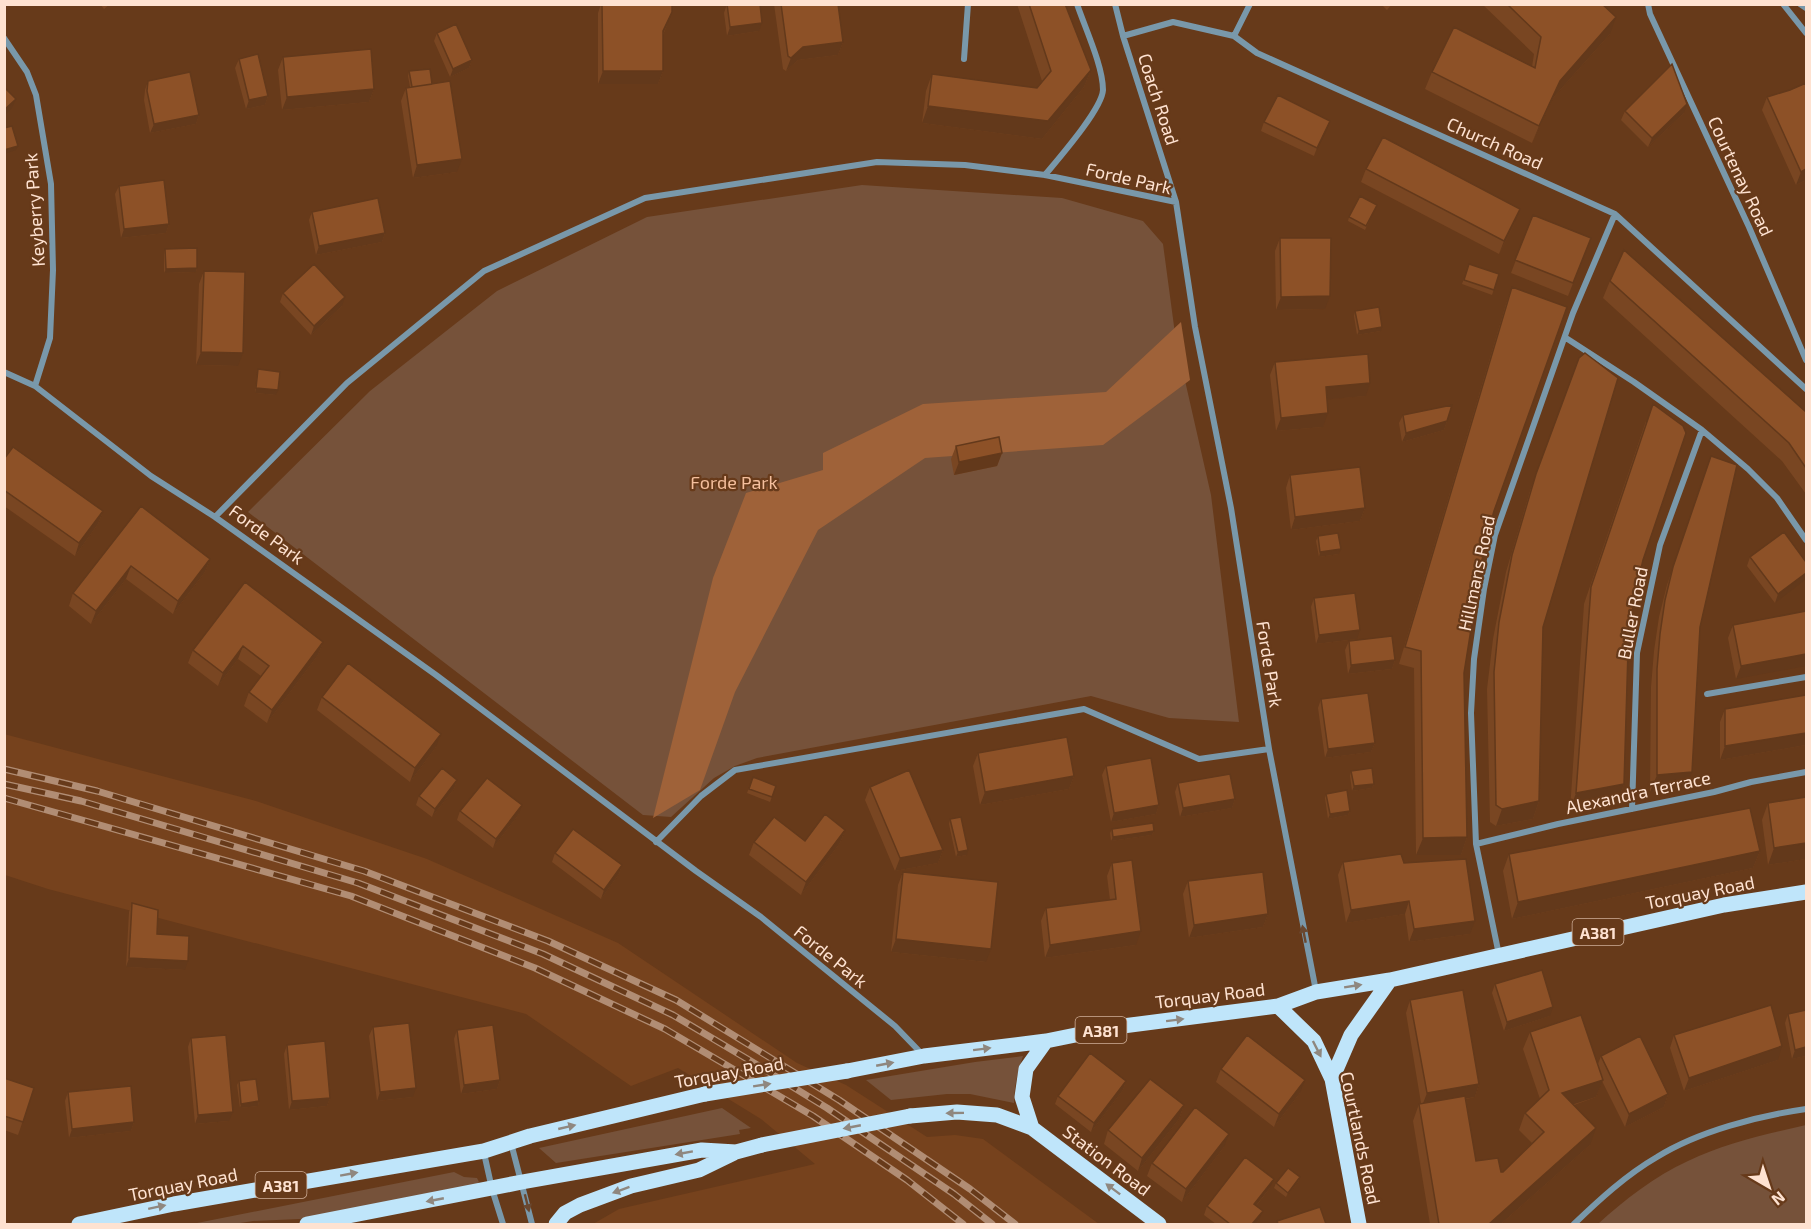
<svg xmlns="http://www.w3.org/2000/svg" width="1811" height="1229" font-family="'Exo 2',sans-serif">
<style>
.built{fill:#76421d}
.green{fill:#76523a}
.forest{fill:#9f6239}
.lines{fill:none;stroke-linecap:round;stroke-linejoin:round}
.street{stroke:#7998aa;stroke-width:6}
.primary{stroke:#bfe5fa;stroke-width:15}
.rail-casing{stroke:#b18d74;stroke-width:7}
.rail{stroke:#673a1a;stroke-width:4.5;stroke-dasharray:14;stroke-linecap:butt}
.primary-bridge{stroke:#bfe5fa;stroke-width:15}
.wall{fill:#794622}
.shaded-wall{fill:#63391b}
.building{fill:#8d5127;stroke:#63391b;stroke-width:1.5}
.oneway{fill:#6a4830}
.oneway2{fill:#8f877f}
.labels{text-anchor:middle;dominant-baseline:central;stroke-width:4.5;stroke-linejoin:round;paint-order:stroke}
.shield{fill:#673a1a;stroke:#d1b09a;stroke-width:1.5}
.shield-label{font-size:16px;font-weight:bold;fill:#fee2d1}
.street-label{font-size:18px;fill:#fee2d1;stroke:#673a1a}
.park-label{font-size:18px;fill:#f4bf9d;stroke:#673a1a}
</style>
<rect width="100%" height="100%" fill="#673a1a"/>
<path class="built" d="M4 734 256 801 427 859 618 943 797 1063 846 1085 927 1137 955 1135 983 1139 1099 1224H593L619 1209 815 1164 761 1119 678 1068 631 1086 526 1014 48 889 5 875Z"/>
<path class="green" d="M862 185 1062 198 1143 221 1163 244 1176 341 1211 495 1239 722 1169 718 1091 696 757 758 735 766 714 778 671 817 643 815 248 512 370 391 497 291 647 217Z
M1023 1056C1018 1071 1014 1086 1014 1103L970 1094H947L891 1100 866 1080 975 1062Z
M722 1108 751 1128 739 1130 740 1134 556 1163 539 1148Z
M1806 1125V1224H1598C1624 1200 1655 1176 1688 1161 1725 1143 1767 1134 1806 1125Z
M454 1172 464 1177 477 1178 479 1182 477 1184 322 1218 253 1221 234 1224H192Z"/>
<path class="forest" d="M1181 322 1190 380 1103 445 925 458 818 530 735 692 700 790 653 818 713 578 746 493 823 470V453L923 404 1106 392Z"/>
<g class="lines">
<path class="street" d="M1115 4 1123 36 1176 202 1195 327 1231 508 1269 749 1316 991
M1648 4 1650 14 1749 227 1806 360
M1783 4 1806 33
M1800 4 1806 8
M1123 36 1173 22 1234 36 1257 53 1615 214 1806 389
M1234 36 1250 4
M4 38 27 72 36 95 51 184 53 270 50 338 35 386
M964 59 968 4
M1045 175C1059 158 1102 109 1103 90 1103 66 1085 28 1077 4
M1566 338 1634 382 1702 430 1748 469 1777 498 1806 540
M4 372 35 386 151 476 215 517
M1707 694 1806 677
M1632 809 1637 653 1660 545 1702 430
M656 842 701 796 735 770 1084 709 1199 759 1269 749
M1476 844 1558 824 1714 792 1751 782 1806 772
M1499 955 1476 844 1471 713 1474 659 1484 589 1495 535 1573 313 1615 214
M922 1054 895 1026 761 917 696 871 436 675 215 517 347 383 484 271 645 198 877 162 965 165 1045 175 1176 202
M511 1143 532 1224
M484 1153 492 1189 503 1224
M1574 1224C1599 1200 1626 1175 1657 1157 1699 1131 1758 1116 1806 1109"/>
<path class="primary" d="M1278 1006 1314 1041 1332 1079 1359 1224
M847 1071 924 1056 1046 1041 1115 1027 1278 1006 1316 992 1390 980 1724 905 1806 892
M1332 1079 1351 1035 1390 980
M910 1116 957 1112 997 1115 1032 1128 1159 1224
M1032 1128 1022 1097 1026 1069 1046 1041
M79 1224 174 1204 484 1151 530 1136 705 1094
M307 1224 522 1182 702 1150 736 1152 762 1145
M556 1224 565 1213 580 1205 631 1186 699 1170 734 1153"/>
<g class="rail-casing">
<path id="rail" d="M4 769 97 791 364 871 548 941 676 1000 839 1100 970 1189 1015 1224
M4 784 81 801 358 883 543 954 673 1015 749 1060 827 1108 954 1194 992 1224
M4 798 351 896 535 968 665 1029 813 1116 907 1180 963 1224"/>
</g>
<use href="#rail" class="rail"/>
<path class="primary-bridge" d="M705 1094 847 1071
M762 1145 910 1116"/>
</g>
<path class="wall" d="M100 4H110L104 9Z
M601 4H672L667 25 663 35V71L658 84H598V13Z
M727 4 759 31 727 36 724 13Z
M774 4H838L843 42 838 55 798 60 786 71 783 69Z
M1017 4H1065L1091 70 1084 87 1042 139 922 123 926 91 932 74 1037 88 1042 81Z
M1381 4H1392L1387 10Z
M1482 4H1602L1610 34 1553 98 1532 143 1425 89 1432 72 1532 67 1534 54Z
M437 33 472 60 469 68 450 77 434 41Z
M283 57 374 89 369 102 282 110 278 70Z
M239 59 268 96 265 105 246 109 235 68Z
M409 71 432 84 457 172 413 178 401 101 406 88 410 87 408 76Z
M148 81 199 115 196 124 150 133 144 100 145 90Z
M1806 83V180L1796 185 1762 110 1767 97 1790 90Z
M1625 111 1684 113 1648 147 1621 120Z
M1330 121 1314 156 1261 131 1264 122Z
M1366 169 1515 222 1499 254 1361 182Z
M119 186 169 224 166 233 121 238 115 194Z
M1377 205 1365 230 1348 221 1349 217Z
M312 212 385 233 382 242 316 255 309 220Z
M1533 215 1591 238 1568 296 1511 273Z
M1280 238 1325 309 1276 310 1275 251Z
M165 249 197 268 196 272 164 273V254Z
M1469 264 1499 274 1492 295 1462 284Z
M204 271 238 366 196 365 199 284Z
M1610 281 1806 412V494L1782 461 1603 298Z
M1512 287 1494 511 1485 542 1464 673 1467 837 1461 855H1416L1414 668 1399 664 1506 304Z
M283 293 342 306 311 335 280 302Z
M1355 311 1381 331 1357 335 1354 316Z
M1579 358 1543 627 1539 801 1533 819 1496 826 1490 822 1487 689 1493 639 1506 572 1530 491Z
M1275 362 1366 396 1327 399 1323 427 1276 431 1270 375Z
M258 369 276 395 255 393 257 374Z
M1403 415 1447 421 1444 430 1402 442 1399 423Z
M1646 421 1643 560 1633 604 1628 651 1624 784 1618 801 1570 810 1584 604Z
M956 446 1002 453 997 466 954 475 951 459Z
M4 459 103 511 98 524 75 556 4 506Z
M1705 474 1700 627 1686 789 1650 792 1651 687 1654 651 1659 617 1667 585Z
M1290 475 1365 508 1360 521 1291 530 1286 488Z
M141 506 210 559 205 572 173 614 126 579 91 624 69 606 73 593Z
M1318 536 1339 554 1319 557 1316 541Z
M1750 557 1806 562 1775 603 1747 566Z
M245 582 323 642 318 655 267 723 244 706 249 692 261 676 238 659 218 686 188 663 193 650Z
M1314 598 1357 639 1316 644 1311 607Z
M1806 611 1736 679 1728 638 1733 625Z
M1349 641 1395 660 1392 669 1348 674 1345 650Z
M1806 695V745L1720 760V722L1725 709Z
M322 697 436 747 410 782 317 710Z
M1321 699 1375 743 1371 752 1325 758 1318 708Z
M978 753 1074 776 1069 789 980 805 973 766Z
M1106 766 1159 805 1156 814 1111 822 1102 775Z
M1351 771 1374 784 1372 788 1352 791 1350 776Z
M753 777 776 786 770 802 747 793Z
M457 780 454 789 432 817 416 805 419 796Z
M1178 783 1235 799 1232 808 1180 817 1175 792Z
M870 787 943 850 938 863 895 871 865 800Z
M1326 794 1350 811 1348 815 1328 819 1325 798Z
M1806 797V859L1768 865 1762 820 1768 803Z
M460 811 519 814 493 848 457 820Z
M950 819 967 855 956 857 949 824Z
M1112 829 1154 831 1152 835 1111 841 1110 833Z
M845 830 840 843 801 895 749 855 754 842 805 841Z
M1760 851 1753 868 1512 919 1503 871 1509 854Z
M555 853 622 865 619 874 601 899 552 862Z
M1343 862 1404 863 1470 934 1409 942 1405 914 1346 923 1338 875Z
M1112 863 1136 945 1045 958 1041 921 1046 908 1110 900 1107 876Z
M903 872 986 962 891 952 898 885Z
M1188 881 1268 914 1263 927 1189 938 1183 894Z
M132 903 157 934 185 970 126 967 129 912Z
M1495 984 1550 1016 1504 1031 1492 993Z
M1410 1000 1479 1084 1475 1097 1466 1099 1476 1161 1501 1172H1503L1532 1143 1519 1130 1525 1113 1540 1099 1523 1049 1530 1032 1598 1064 1601 1056 1668 1094 1664 1107 1625 1127 1602 1081 1596 1097 1574 1105 1590 1145 1501 1224H1430L1413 1121 1419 1104 1421 1103 1406 1013Z
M1788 1014 1806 1056 1792 1059 1785 1023Z
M373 1027 413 1097 377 1101 369 1036Z
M457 1030 500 1080 497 1089 461 1094 454 1039Z
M1674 1035 1778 1060 1684 1091 1670 1048Z
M191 1038 229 1121 195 1124 188 1047Z
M287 1045 330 1098 327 1106 289 1110 284 1054Z
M1221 1069 1300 1093 1274 1127 1216 1082Z
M4 1078 34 1088 18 1135 4 1130Z
M239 1081 259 1101 258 1106 240 1108 237 1085Z
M1126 1081 1123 1090 1091 1132 1055 1104 1058 1096Z
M68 1092 134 1122 131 1131 69 1138 65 1101Z
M1184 1105 1179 1119 1138 1171 1104 1144 1108 1130Z
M1224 1147 1182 1202 1147 1176 1152 1163Z
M1300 1177 1298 1182 1286 1197 1274 1188 1276 1183Z
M1270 1188 1256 1206 1259 1220 1256 1224H1216L1204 1215 1207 1206Z"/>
<path class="shaded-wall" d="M672 12 667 25 658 44 663 31Z
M1616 17 1610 34 1553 98 1532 143 1539 126 1560 81Z
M762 23 759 31 727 36 730 27Z
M843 42 838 55 798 60 786 71 791 58 803 47Z
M472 60 469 68 450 77 453 69Z
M1091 70 1084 87 1042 139 922 123 928 106 1048 121Z
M603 71H663L658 84H598Z
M374 89 369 102 282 110 287 97Z
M268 96 265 105 246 109 249 100Z
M16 99 12 108 4 116V110Z
M1687 104 1684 113 1648 147 1652 138Z
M199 115 196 124 150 133 154 124Z
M1330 121 1327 130 1314 156 1317 148Z
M18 146 16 150 4 154V150Z
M462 159 457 172 413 178 417 165Z
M1806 169V180L1796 185 1801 172Z
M1520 209 1515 222 1499 254 1504 241Z
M169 224 166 233 121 238 124 229Z
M385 233 382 242 316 255 319 246Z
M197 268 196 272 164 273 166 269Z
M1330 296 1325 309 1276 310 1281 297Z
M345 297 342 306 311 335 314 326Z
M1382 327 1381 331 1357 335 1359 331Z
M201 352 243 353 238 366 196 365Z
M1370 383 1366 396 1321 400 1326 387Z
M256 388 278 390 276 395 255 393Z
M1328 413 1323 427 1276 431 1281 418Z
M1447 421 1444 430 1402 442 1406 433Z
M1002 453 997 466 954 475 959 462Z
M1365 508 1360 521 1291 530 1295 517Z
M103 511 98 524 75 556 79 543Z
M1341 549 1339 554 1319 557 1320 552Z
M210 559 205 572 173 614 178 601Z
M131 566 126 579 91 624 96 611Z
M1806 573V579L1775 603 1778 594Z
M1360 630 1357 639 1316 644 1319 635Z
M323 642 318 655 267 723 272 710Z
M243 646 238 659 218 686 223 673Z
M1806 654V666L1736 679 1741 666Z
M1395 660 1392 669 1348 674 1351 665Z
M1806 733V745L1720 760 1725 746Z
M441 734 436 747 410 782 415 768Z
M1375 743 1371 752 1325 758 1328 749Z
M1692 772 1686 789 1650 792 1657 775Z
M1074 776 1069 789 980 805 985 792Z
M457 780 454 789 432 817 435 809Z
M1374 784 1372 788 1352 791 1354 786Z
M1624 784 1618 801 1570 810 1576 793Z
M1235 799 1232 808 1180 817 1183 808Z
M1539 801 1533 819 1496 826 1502 809Z
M522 805 519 814 493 848 496 839Z
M1159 805 1156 814 1111 822 1114 813Z
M1350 811 1348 815 1328 819 1330 814Z
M845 830 840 843 801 895 806 882Z
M1154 831 1152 835 1111 841 1113 837Z
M1467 837 1461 855H1416L1423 838Z
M1806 843V859L1768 865 1774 848Z
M943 850 938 863 895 871 900 858Z
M968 850 967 855 956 857 958 852Z
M1760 851 1753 868 1512 919 1518 902Z
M622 865 619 874 601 899 604 890Z
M1409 901 1405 914 1346 923 1351 910Z
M1268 914 1263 927 1189 938 1194 925Z
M1475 921 1470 934 1409 942 1414 929Z
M1141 931 1136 945 1045 958 1050 945Z
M896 939 991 949 986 962 891 952Z
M129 958 188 961 185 970 126 967Z
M1553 1007 1550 1016 1504 1031 1507 1022Z
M1782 1046 1778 1060 1684 1091 1689 1078Z
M1806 1047V1056L1792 1059 1795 1050Z
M500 1080 497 1089 461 1094 464 1085Z
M1305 1080 1300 1093 1274 1127 1279 1114Z
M1603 1080 1596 1097 1556 1110 1562 1093Z
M1126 1081 1123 1090 1091 1132 1094 1123Z
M1479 1084 1475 1097 1422 1106 1427 1093Z
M416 1088 413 1097 377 1101 380 1092Z
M1668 1094 1664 1107 1625 1127 1629 1114Z
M330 1098 327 1106 289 1110 292 1101Z
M259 1101 258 1106 240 1108 241 1104Z
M1184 1105 1179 1119 1138 1171 1142 1158Z
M233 1112 229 1121 195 1124 198 1115Z
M134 1122 131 1131 69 1138 72 1129Z
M1596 1128 1590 1145 1501 1224H1489Z
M1229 1134 1224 1147 1182 1202 1186 1189Z
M1300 1177 1298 1182 1286 1197 1288 1193Z
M1274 1179 1270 1188 1250 1213 1254 1204Z
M1263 1211 1259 1220 1256 1224H1252Z"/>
<path class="building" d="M602 4H672V12L663 31V71H603Z
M727 4H760L762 23 730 27Z
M781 4H838L843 42 803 47 791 58 788 56Z
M1029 4H1065L1091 70 1048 121 928 106 932 74 1037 88 1051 71Z
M1507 4H1602L1616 17 1560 81 1539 126 1432 72 1454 27 1535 68 1541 37Z
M456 24 472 60 453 69 437 33Z
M371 49 374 89 287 97 283 57Z
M258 54 268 96 249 100 239 59Z
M1672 64 1687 104 1652 138 1625 111Z
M430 69 432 84 412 87 409 71Z
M190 72 199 115 154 124 147 91 148 81Z
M450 81 462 159 417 165 406 88Z
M1806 83V169L1801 172 1767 97 1790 90Z
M4 87 16 99 4 110Z
M1278 95 1330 121 1317 148 1264 122Z
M12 126 18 146 4 150V128Z
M1383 137 1520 209 1504 241 1366 169Z
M164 180 169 224 124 229 119 186Z
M1360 196 1377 205 1366 226 1349 217Z
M378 198 385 233 319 246 312 212Z
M1533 215 1591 238 1573 283 1515 260Z
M1280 238H1331L1330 296 1281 297Z
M197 248V268L166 269 165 249Z
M1624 250 1806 412V468L1789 443 1610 281Z
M314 264 345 297 314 326 283 293Z
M1469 264 1499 274 1494 290 1464 280Z
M204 271 245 272 243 353 201 352Z
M1512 287 1567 307 1494 511 1485 542 1464 673 1467 837 1423 838 1421 651 1405 647Z
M1379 307 1382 327 1359 331 1355 311Z
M1585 353 1618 378 1543 627 1539 801 1502 809 1496 805 1494 672 1499 622 1512 555 1536 474 1579 358Z
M1368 354 1370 383 1326 387 1328 413 1281 418 1275 362Z
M258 369 280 372 278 390 256 388Z
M1653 404 1683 426 1686 433 1643 560 1633 604 1628 651 1624 784 1576 793 1591 587Z
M1452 405 1447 421 1406 433 1403 415Z
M999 437 1002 453 959 462 956 446Z
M13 447 103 511 79 543 4 490V459Z
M1711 456 1737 465 1700 627 1692 772 1657 775V669L1660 634 1665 600 1673 567Z
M1360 467 1365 508 1295 517 1290 475Z
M141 506 210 559 178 601 131 566 96 611 73 593Z
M1784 532 1806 562V573L1778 594 1750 557Z
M1338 533 1341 549 1320 552 1318 536Z
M245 582 323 642 272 710 249 692 269 666 243 646 223 673 193 650Z
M1355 593 1360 630 1319 635 1314 598Z
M1806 611V654L1741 666 1733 625Z
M1392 636 1395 660 1351 665 1349 641Z
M348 663 441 734 415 768 322 697Z
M1368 693 1375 743 1328 749 1321 699Z
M1806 695V733L1725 746V709Z
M1067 737 1074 776 985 792 978 753Z
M1151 758 1159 805 1114 813 1106 766Z
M442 768 457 780 435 809 419 796Z
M1372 768 1374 784 1354 786 1351 771Z
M909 770 943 850 900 858 870 787Z
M1230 774 1235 799 1183 808 1178 783Z
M753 777 776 786 772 797 749 789Z
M487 778 522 805 496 839 460 811Z
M1347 790 1350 811 1330 814 1326 794Z
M1806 797V843L1774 848 1768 803Z
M1750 808 1760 851 1518 902 1509 854Z
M825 814 845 830 806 882 754 842 774 817 805 841Z
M961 817 968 850 958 852 950 819Z
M1153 823 1154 831 1113 837 1112 829Z
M573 829 622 865 604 890 555 853Z
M1401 854 1404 863 1466 859 1475 921 1414 929 1409 901 1351 910 1343 862Z
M1132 860 1141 931 1050 945 1046 908 1116 899 1112 863Z
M903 872 998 882 991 949 896 939Z
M1263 872 1268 914 1194 925 1188 881Z
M132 903 158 910 157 934 189 936 188 961 129 958Z
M1542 970 1553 1007 1507 1022 1495 984Z
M1463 990 1479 1084 1427 1093 1410 1000Z
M1771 1005 1782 1046 1689 1078 1674 1035Z
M1806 1010V1047L1795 1050 1788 1014Z
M1581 1015 1603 1080 1562 1093 1596 1128 1489 1224H1439L1419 1104 1465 1096 1476 1161 1498 1158 1501 1172H1503L1544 1132 1525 1113 1549 1090 1530 1032Z
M409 1023 416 1088 380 1092 373 1027Z
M493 1025 500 1080 464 1085 457 1030Z
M226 1035 233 1112 198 1115 191 1038Z
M1247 1035 1305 1080 1279 1114 1221 1069Z
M1640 1036 1668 1094 1629 1114 1601 1056Z
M325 1041 330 1098 292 1101 287 1045Z
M1090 1053 1126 1081 1094 1123 1058 1096Z
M4 1078 34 1088 23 1122 4 1116Z
M256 1079 259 1101 241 1104 239 1081Z
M1150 1079 1184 1105 1142 1158 1108 1130Z
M131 1086 134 1122 72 1129 68 1092Z
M1195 1107 1229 1134 1186 1189 1152 1163Z
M1245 1157 1274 1179 1254 1204 1263 1211 1252 1224H1230L1207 1206Z
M1288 1168 1300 1177 1288 1193 1276 1183Z
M1320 1207 1326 1224H1278L1277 1221Z"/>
<defs><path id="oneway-solid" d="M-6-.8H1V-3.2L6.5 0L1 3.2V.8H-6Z" transform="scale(1.5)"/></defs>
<g class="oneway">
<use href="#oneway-solid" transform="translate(1304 934) rotate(-101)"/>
<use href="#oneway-solid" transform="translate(527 1203) rotate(76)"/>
</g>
<g class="oneway2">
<use href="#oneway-solid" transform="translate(1353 986) rotate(-9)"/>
<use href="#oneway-solid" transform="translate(1175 1020) rotate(-7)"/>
<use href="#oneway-solid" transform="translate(982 1049) rotate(-7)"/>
<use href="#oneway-solid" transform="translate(1317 1049) rotate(63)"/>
<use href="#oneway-solid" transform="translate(885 1064) rotate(-11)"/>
<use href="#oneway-solid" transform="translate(762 1085) rotate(-9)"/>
<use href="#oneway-solid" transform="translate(955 1113) rotate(179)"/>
<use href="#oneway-solid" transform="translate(567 1127) rotate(-13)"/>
<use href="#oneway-solid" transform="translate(852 1127) rotate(169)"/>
<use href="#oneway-solid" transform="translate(684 1153) rotate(170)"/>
<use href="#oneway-solid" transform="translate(349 1174) rotate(-10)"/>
<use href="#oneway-solid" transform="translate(1113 1189) rotate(-143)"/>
<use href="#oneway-solid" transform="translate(621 1190) rotate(160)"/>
<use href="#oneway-solid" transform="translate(435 1200) rotate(169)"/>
<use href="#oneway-solid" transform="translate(157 1207) rotate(-12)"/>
</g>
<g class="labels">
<g class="shield">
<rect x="1572.5" y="919" width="51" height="26" rx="4.5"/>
<rect x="1075.5" y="1017" width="51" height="26" rx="4.5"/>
<rect x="255.5" y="1172" width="51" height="26" rx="4.5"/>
</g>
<g class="shield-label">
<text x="1598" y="932">A381</text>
<text x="1101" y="1030">A381</text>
<text x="281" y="1185">A381</text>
</g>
<g class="street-label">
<text transform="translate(1159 99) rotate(72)">Coach Road</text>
<text transform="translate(1495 143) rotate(24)">Church Road</text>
<text transform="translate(1741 176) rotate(65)">Courtenay Road</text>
<text transform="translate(1129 178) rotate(13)">Forde Park</text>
<text transform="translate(34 210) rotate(-94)">Keyberry Park</text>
<text transform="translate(267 534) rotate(36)">Forde Park</text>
<text transform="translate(1476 573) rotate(-78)">Hillmans Road</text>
<text transform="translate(1632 613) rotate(-79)">Buller Road</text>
<text transform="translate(1270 664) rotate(81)">Forde Park</text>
<text transform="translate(1638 792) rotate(-12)">Alexandra Terrace</text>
<text transform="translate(1700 892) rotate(-11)">Torquay Road</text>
<text transform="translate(831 956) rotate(39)">Forde Park</text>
<text transform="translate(1210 995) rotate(-7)">Torquay Road</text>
<text transform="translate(729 1072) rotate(-10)">Torquay Road</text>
<text transform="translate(1361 1138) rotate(78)">Courtlands Road</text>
<text transform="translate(1107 1160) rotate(37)">Station Road</text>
<text transform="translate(183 1184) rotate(-11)">Torquay Road</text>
</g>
<g class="park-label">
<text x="734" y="482">Forde Park</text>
</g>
</g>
<rect width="1811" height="1229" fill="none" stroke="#fee2d1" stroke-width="12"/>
<g transform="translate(1769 1187) rotate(141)" stroke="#673a1a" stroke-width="4.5" paint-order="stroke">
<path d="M0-4.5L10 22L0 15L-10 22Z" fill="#fee2d1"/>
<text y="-9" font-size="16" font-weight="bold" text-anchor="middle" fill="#fee2d1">N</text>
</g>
</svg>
